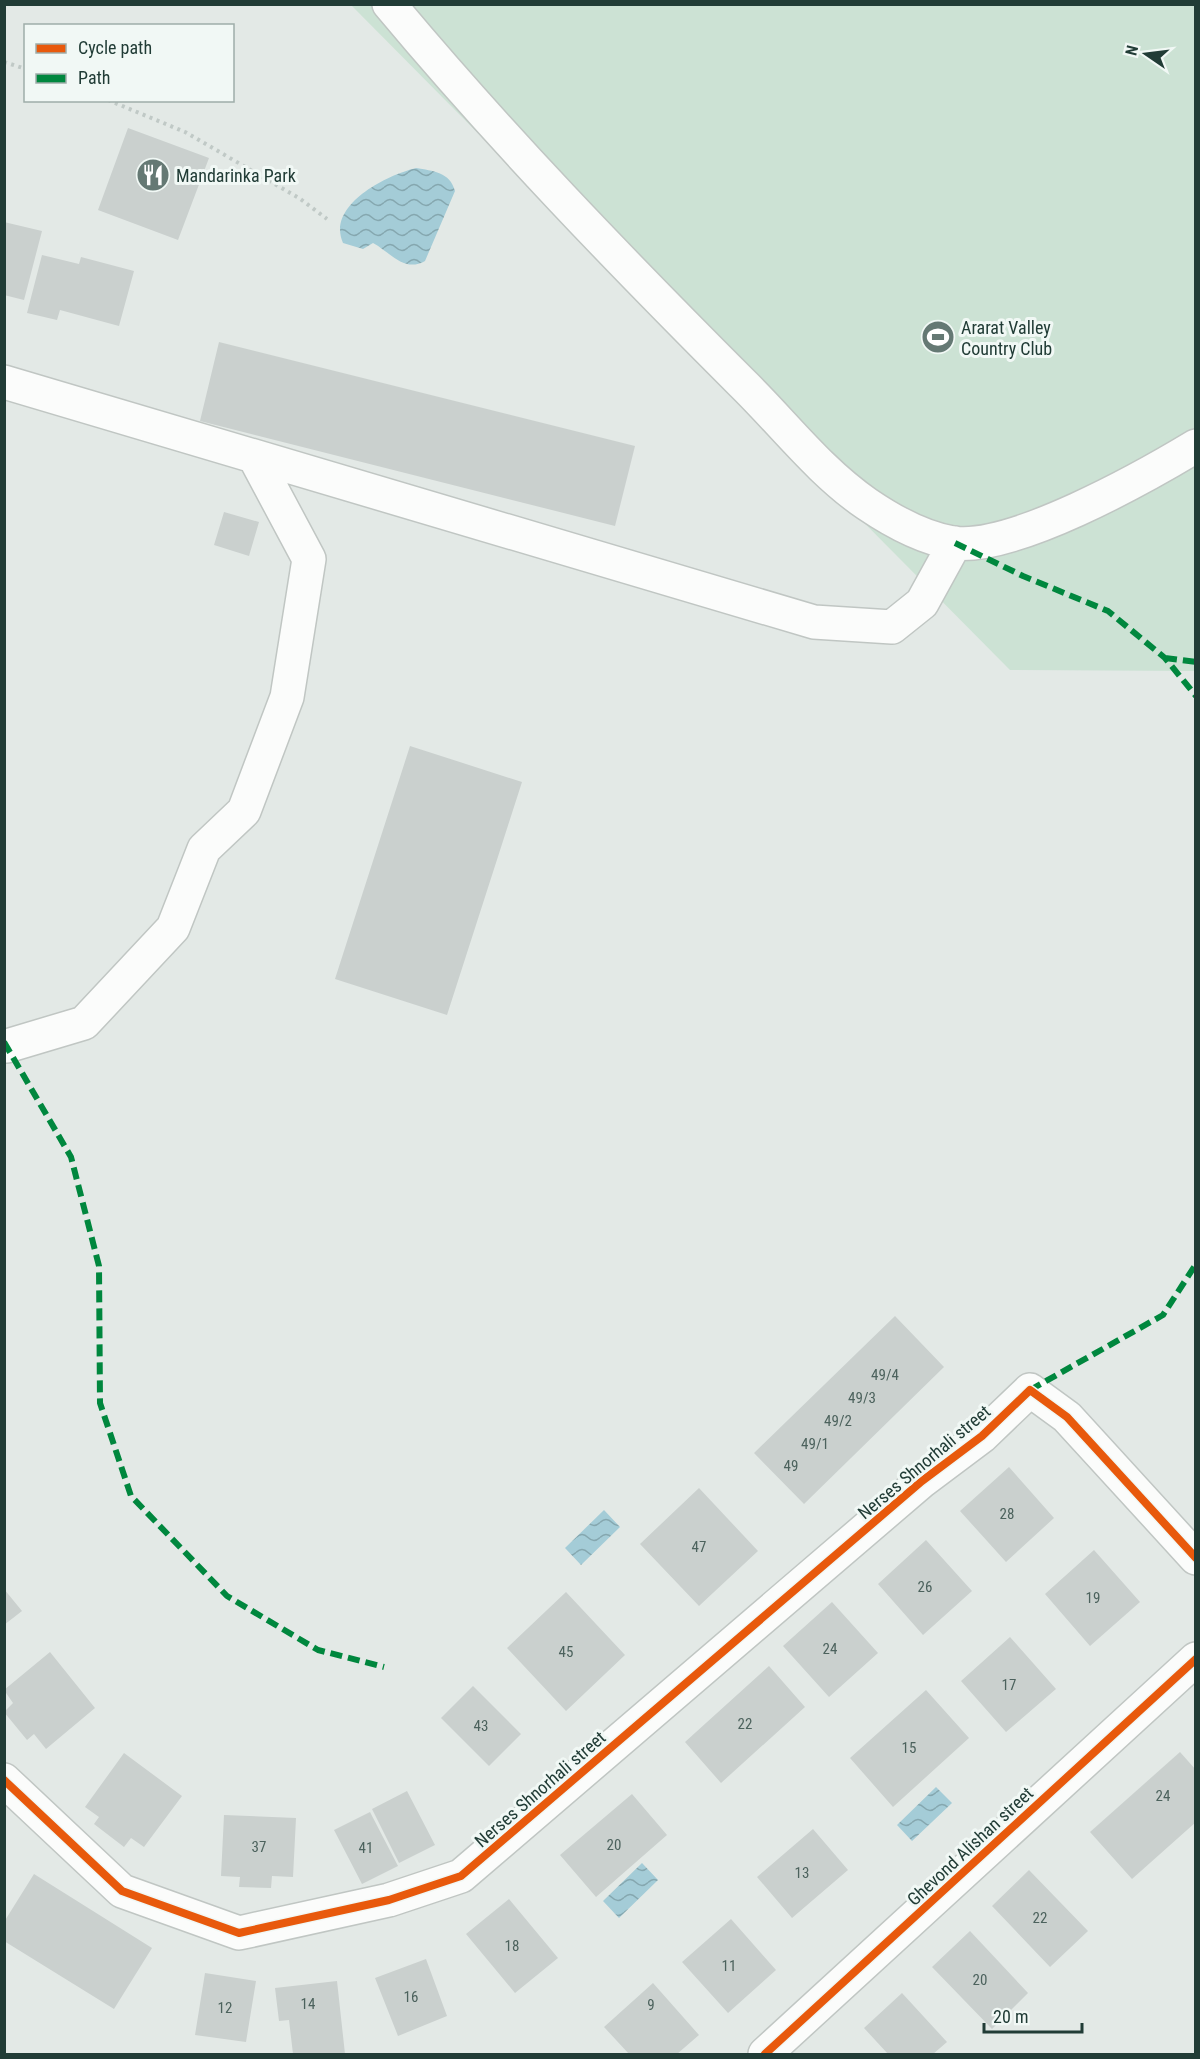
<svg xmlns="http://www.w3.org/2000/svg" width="1200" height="2059" font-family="'Roboto Condensed',sans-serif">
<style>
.pitch{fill:#cce2d4}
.water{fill:url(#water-waves)}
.building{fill:#cad0ce}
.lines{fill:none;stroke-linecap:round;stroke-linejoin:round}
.minor-casing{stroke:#c0c6c3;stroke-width:36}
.path{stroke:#c0c9c6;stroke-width:4;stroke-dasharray:3 4.5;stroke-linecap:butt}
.minor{stroke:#fbfcfb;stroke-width:33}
.quiet{stroke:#00873e;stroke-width:6;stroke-dasharray:12 6;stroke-linecap:butt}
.cycleway-casing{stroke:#f1f8f5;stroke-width:11}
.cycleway{stroke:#e8590c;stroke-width:8}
.labels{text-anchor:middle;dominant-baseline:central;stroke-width:6;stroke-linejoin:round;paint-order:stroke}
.number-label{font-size:15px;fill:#4c625d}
.poi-label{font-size:18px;fill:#213c36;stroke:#f1f8f5;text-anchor:start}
.street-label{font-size:18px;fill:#213c36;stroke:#f1f8f5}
</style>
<defs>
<pattern id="water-waves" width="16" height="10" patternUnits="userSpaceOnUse" patternTransform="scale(1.5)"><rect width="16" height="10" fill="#a4ccd7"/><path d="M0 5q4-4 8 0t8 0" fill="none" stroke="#85a7af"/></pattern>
</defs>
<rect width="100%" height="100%" fill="#e3e9e6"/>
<path class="pitch" d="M351 5H1195V671L1010 670Z"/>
<path class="water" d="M416 168C433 171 450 172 455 191L425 261C404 273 390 252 373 243L363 249 343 243C326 205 387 175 416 168Z
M604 1510 620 1527 581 1565 565 1548Z
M936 1787 952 1803 912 1841 897 1825Z
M642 1863 658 1880 619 1918 603 1901Z"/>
<path class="building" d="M128 128 209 158 178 240 98 210Z
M4 222 42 231 24 300 4 295Z
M42 255 79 264 81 257 134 271 119 326 60 310 57 320 27 313Z
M219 342 635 446 615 526 200 421Z
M224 512 259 522 249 556 214 545Z
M410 746 522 782 447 1015 335 979Z
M895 1316 944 1367 804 1504 754 1453Z
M1009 1467 1054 1518 1006 1562 960 1511Z
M699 1488 758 1551 699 1606 640 1544Z
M926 1540 972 1591 923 1635 878 1584Z
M1094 1550 1140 1602 1090 1646 1045 1594Z
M4 1589 22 1611 4 1625Z
M566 1592 625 1655 566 1711 507 1648Z
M832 1602 878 1653 829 1697 783 1646Z
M1010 1637 1056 1689 1006 1732 961 1681Z
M50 1652 95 1708 46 1749 34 1734 27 1740 4 1712 13 1703 4 1690Z
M769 1666 805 1707 721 1783 685 1742Z
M473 1686 521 1734 489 1766 441 1718Z
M926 1690 969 1738 893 1807 850 1758Z
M1180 1752 1196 1770V1822L1132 1879 1090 1832Z
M124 1753 182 1796 144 1847 131 1838 124 1847 94 1824 99 1817 85 1807Z
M407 1791 435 1845 399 1863 372 1809Z
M632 1794 667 1835 596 1897 560 1855Z
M370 1812 398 1866 362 1884 334 1830Z
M224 1815 296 1818 293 1877 272 1876 271 1888 239 1887 240 1877 221 1876Z
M813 1829 848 1870 792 1918 757 1877Z
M1029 1870 1088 1931 1050 1967 992 1906Z
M34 1874 152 1948 114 2009 4 1941V1922Z
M509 1899 558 1958 515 1993 466 1934Z
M731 1919 776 1970 728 2013 682 1962Z
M970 1931 1028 1993 992 2029 932 1967Z
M426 1959 447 2016 398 2036 375 1978Z
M205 1973 256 1981 246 2042 195 2035Z
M337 1981 345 2054H293L289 2020 279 2021 275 1988Z
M653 1983 699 2035 677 2054H629L604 2027Z
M902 1993 947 2042 933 2054H888L864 2028Z"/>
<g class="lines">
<g class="minor-casing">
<path id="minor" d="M389 4C500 137 620 261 742 383 783 423 819 471 867 504 892 521 923 538 953 543 1013 551 1143 478 1196 446
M4 382 814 622 892 627 922 603 955 543
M7 1046 84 1023 173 928 204 849 244 811 287 697 309 559 254 456
M4 1780 122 1891 239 1933 389 1900 461 1876 922 1481 982 1436 1030 1390 1067 1417 1196 1558
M765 2054 1196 1659"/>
</g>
<path class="path" d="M4 62 26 69
M108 100 185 132 299 198 327 219"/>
<use href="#minor" class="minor"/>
<path class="quiet" d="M955 543 1023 576 1108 611 1165 658 1196 696
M1165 658 1196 662
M4 1042 71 1157 99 1266 100 1403 131 1496 227 1596 318 1650 384 1667
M1030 1390 1163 1315 1196 1264"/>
<g class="cycleway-casing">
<path id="cycleway" d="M4 1780 122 1891 239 1933 389 1900 461 1876 922 1481 982 1436 1030 1390 1067 1417 1196 1558
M765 2054 1196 1659"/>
</g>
<use href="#cycleway" class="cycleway"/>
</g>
<defs>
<g id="restaurant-disc" transform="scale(1.725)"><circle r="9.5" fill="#657974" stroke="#f1f8f5"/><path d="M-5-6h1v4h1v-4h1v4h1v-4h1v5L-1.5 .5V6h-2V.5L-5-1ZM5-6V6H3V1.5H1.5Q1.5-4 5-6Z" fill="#fff"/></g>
<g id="stadium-disc" transform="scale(1.725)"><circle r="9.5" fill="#657974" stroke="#f1f8f5"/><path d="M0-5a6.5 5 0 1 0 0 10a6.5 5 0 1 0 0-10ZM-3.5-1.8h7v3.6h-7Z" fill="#fff"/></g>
</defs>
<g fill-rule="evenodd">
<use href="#restaurant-disc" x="153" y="175"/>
<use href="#stadium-disc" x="938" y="337"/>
</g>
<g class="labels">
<g class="number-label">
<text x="885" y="1375">49/4</text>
<text x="862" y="1398">49/3</text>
<text x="838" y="1421">49/2</text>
<text x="815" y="1444">49/1</text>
<text x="791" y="1466">49</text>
<text x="1007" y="1514">28</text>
<text x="699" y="1547">47</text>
<text x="925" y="1587">26</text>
<text x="1093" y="1598">19</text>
<text x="830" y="1649">24</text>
<text x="566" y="1652">45</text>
<text x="1009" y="1685">17</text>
<text x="745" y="1724">22</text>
<text x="481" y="1726">43</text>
<text x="909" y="1748">15</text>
<text x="1163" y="1796">24</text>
<text x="614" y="1845">20</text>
<text x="259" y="1847">37</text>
<text x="366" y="1848">41</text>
<text x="802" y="1873">13</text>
<text x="1040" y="1918">22</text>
<text x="512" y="1946">18</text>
<text x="729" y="1966">11</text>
<text x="980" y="1980">20</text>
<text x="411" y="1997">16</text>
<text x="308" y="2004">14</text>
<text x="651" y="2005">9</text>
<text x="225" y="2008">12</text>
</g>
<g class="poi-label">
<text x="176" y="175">Mandarinka Park</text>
<text x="961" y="327">Ararat Valley<tspan x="961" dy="21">Country Club</tspan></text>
</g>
<g class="street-label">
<text transform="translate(924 1462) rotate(-40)">Nerses Shnorhali street</text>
<text transform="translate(540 1789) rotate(-41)">Nerses Shnorhali street</text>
<text transform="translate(970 1846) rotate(-43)">Ghevond Alishan street</text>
</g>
</g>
<rect width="1200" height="2059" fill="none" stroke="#213c36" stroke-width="12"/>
<rect x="24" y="24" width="210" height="78" fill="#f1f8f5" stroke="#9eada9" stroke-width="1.5"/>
<rect x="36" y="44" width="30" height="9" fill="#e8590c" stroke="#9eada9" stroke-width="1.5"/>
<text x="78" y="54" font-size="18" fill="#213c36">Cycle path</text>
<rect x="36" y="74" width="30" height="9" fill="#00873e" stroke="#9eada9" stroke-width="1.5"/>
<text x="78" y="84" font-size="18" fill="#213c36">Path</text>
<g transform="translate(1146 54) rotate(284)" stroke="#f1f8f5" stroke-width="4.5" paint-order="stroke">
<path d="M0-4.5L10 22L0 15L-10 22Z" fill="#213c36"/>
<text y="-9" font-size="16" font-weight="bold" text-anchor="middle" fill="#213c36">N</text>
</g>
<path d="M984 2023v9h98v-9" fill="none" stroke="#213c36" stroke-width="3"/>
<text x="993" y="2023" font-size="18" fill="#213c36" stroke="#f1f8f5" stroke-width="4.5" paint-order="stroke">20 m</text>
</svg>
